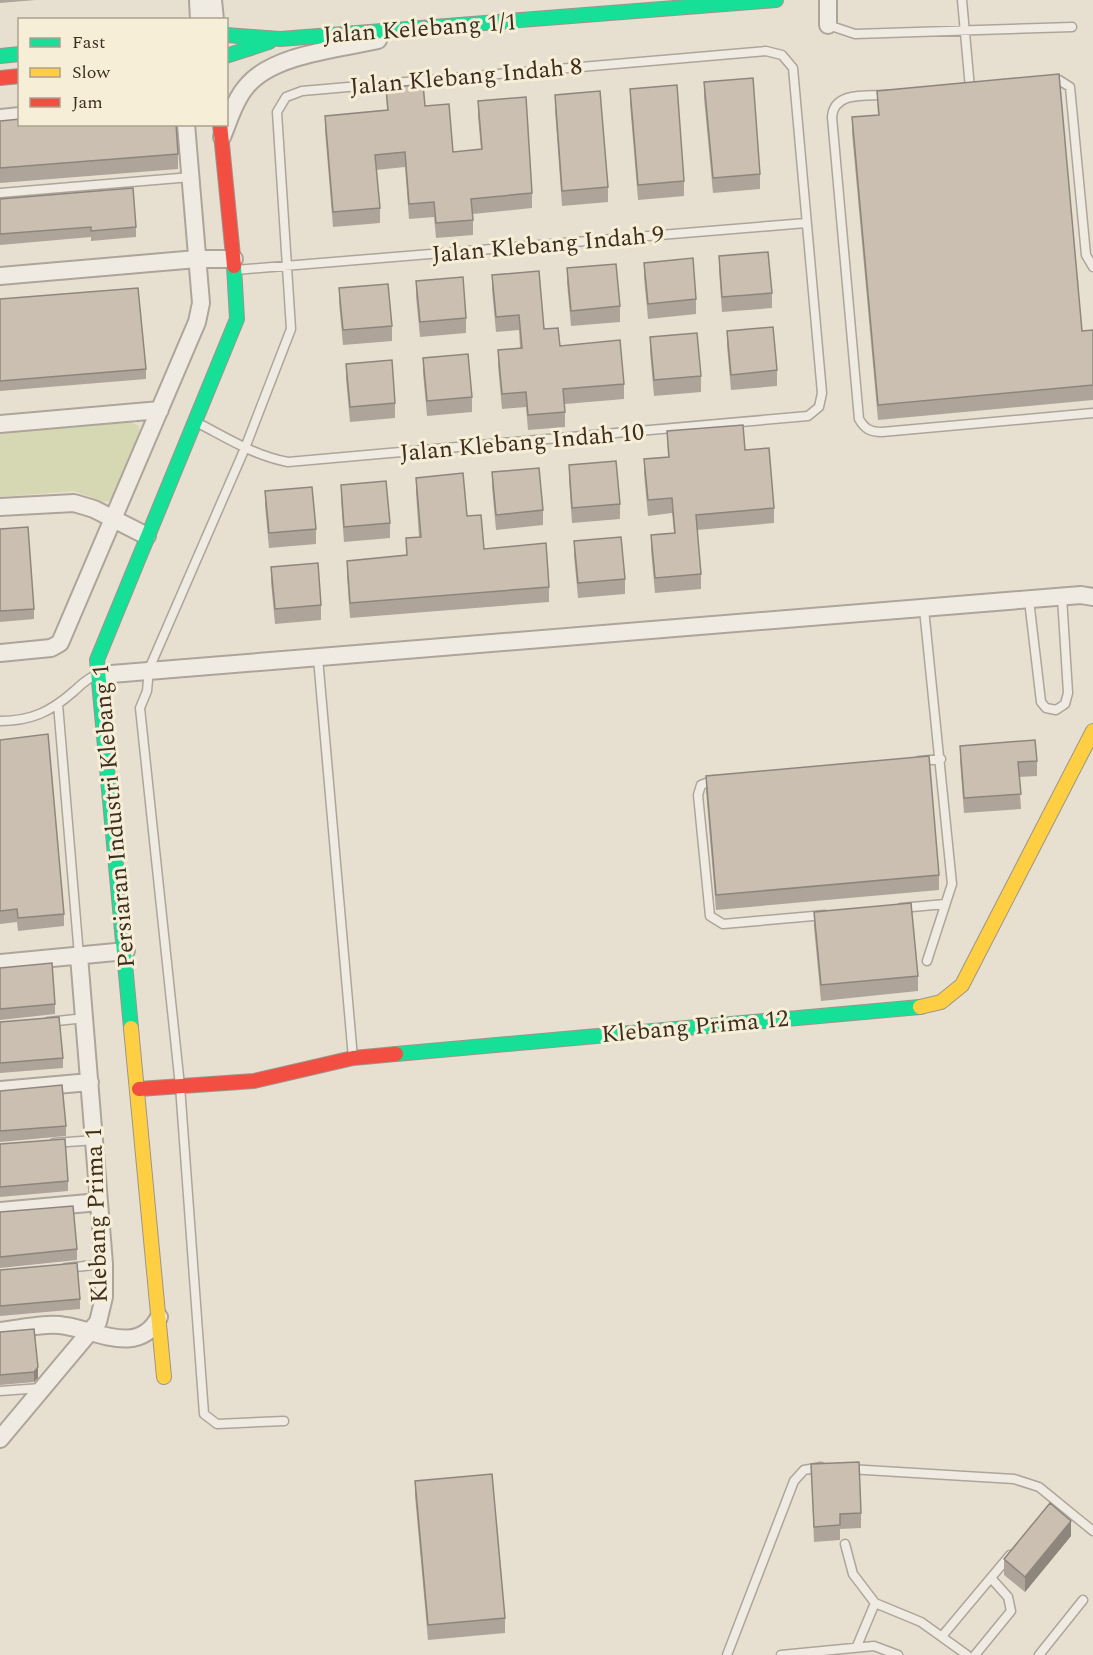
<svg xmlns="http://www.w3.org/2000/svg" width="1093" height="1655" font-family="Spectral,serif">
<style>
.green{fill:#d6d7b3}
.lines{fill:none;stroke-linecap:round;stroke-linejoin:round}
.lane-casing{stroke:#ada599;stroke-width:11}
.street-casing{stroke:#ada599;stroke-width:20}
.fast-casing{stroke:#9c958a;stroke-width:16}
.slow-casing{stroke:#9c958a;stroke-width:16}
.jam-casing{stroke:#9c958a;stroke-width:16}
.lane{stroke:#efebe3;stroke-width:8}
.street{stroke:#efebe3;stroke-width:16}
.fast{stroke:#16e098;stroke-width:14}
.slow{stroke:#ffcf43;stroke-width:14}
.jam{stroke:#f24e42;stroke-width:14}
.wall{fill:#afa499}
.shaded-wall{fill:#8e867d}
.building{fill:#cbbfb2;stroke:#8e867d;stroke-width:1.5}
.labels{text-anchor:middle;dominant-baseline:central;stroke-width:6;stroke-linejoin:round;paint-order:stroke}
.street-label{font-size:24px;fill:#3d2e20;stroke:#f7eed8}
</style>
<rect width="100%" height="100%" fill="#e7e0d1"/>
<path class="green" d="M128 421 139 426 140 436 116 499 104 502 74 491 0 497V432Z"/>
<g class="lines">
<g class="lane-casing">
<path id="lane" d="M962 0 970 88H973
M828 25 855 34 1072 27
M1049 81 1059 80 1070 87 1086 255 1093 267
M886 95C866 96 834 91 832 117L859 419C865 429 870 432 882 432L1093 413
M0 193 191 177
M236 270 806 223
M198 423C227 438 255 456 288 462L808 416 819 407 822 393 793 68 782 55 766 51 302 91 286 97 277 112 291 329 245 448 149 669 147 691 140 708 180 1086 204 1414 217 1424 284 1421
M1029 600 1041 702 1046 708 1056 710 1065 704 1068 693 1062 597
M924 609 952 884 927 961
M318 658 353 1058
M58 704 79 956
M0 721C31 721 50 712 73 692 81 685 86 679 96 675
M919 761 941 759
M714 780 701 785 698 795 710 916 723 924 825 915
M901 908 945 904
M48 1022 85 1018
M54 1143 95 1140
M66 1268 104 1264
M0 1391 41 1388
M849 1469 1014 1479 1039 1487 1093 1531
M845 1544 853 1574 875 1603 857 1646
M875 1603 921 1622 967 1655
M943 1635 1010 1555
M727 1655 794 1481 804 1470 821 1467
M781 1655 874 1646 898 1655
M975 1655 1011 1611 1008 1597 991 1578
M1039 1655 1083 1600"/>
</g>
<g class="street-casing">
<path id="street" d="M198 0 199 20
M213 0 215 20
M828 0V25
M0 118 20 116
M222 137C229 121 234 101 246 87 272 54 339 49 378 40
M0 276 197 259H234
M0 424 160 410
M0 507 74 503 94 509 147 536
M0 653 51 648 60 643 197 322 201 303 186 124
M99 675 1081 595 1093 597
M0 963 126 951
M0 1090 90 1082
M0 1211 99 1202
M0 1331C20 1329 46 1322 66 1326 95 1330 139 1357 159 1317
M0 1439 98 1322 104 1297V1264L79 956"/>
</g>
<g class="fast-casing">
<path id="fast" d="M226 35 280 39 776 0
M0 56 20 54
M226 56 269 42
M131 1028 97 660 237 319 234 266
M396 1054 920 1007"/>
</g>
<g class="slow-casing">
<path id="slow" d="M920 1007 941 1002 962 985 1093 731
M131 1028 164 1377"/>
</g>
<g class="jam-casing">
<path id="jam" d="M0 78 20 76
M220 124 234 266
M139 1089 254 1081 353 1058 396 1054"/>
</g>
<use href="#lane" class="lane"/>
<use href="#street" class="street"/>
<use href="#fast" class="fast"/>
<use href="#slow" class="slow"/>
<use href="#jam" class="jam"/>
</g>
<path class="wall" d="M0 0H36L0 3Z
M704 82 760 174V189L713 193 704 98Z
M386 88 425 106 453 152 481 150 478 116V101L532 193V208L473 214V235L436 238 434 217 409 219 405 167 376 170 380 208V223L333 227 325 131V116L387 110Z
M630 89 684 181V196L638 200 630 104Z
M877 91 1082 331 1093 330V400L878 420 852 133V117L878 115Z
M555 95 608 187V202L562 206 555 110Z
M0 121 178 154V169L0 183Z
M0 199 136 227V237L91 241V237L0 245Z
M719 256 772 293V308L722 312 719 271Z
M644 263 696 299V314L648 319 644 278Z
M567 268 620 306V322L571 326 567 283Z
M492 275 560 346 624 384V399L565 404V427L528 430 526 407 502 409 498 366V350L520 348 519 330 496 332 492 290Z
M416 281 466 318V333L420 337 416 296Z
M339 288 392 326V341L343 345 339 303Z
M0 299 146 369V379L0 391Z
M727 331 777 370V386L731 390 727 346Z
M650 337 701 376V392L654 396 650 352Z
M423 358 472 397V412L427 416 423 373Z
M346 364 395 403V418L350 422 346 379Z
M667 431 745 450 774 508V523L697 530 701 574V589L655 593 651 550V535L674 533 672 513 648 516 644 474V459L668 457Z
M569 465 620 504V519L572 523 569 480Z
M492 472 543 510V525L496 530 492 487Z
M416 478 467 516 484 549 549 587V602L350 618 347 576V561L406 555V538L419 537 416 493Z
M341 485 390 523V538L344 542 341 500Z
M265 491 316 529V544L269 548 265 506Z
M0 529 34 609V619L0 622Z
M574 541 625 579V594L578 598 574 556Z
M271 567 321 605V620L275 624 271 582Z
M0 740 64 914V926L18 931 17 922 0 924Z
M960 746 1037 761V776L1019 777 1021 809 964 813 960 761Z
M706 776 939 875V890L716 910 706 791Z
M814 912 918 976V991L821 1001 814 927Z
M0 968 55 1004V1014L0 1020Z
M0 1022 63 1058V1068L0 1073Z
M0 1091 66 1126V1136L0 1142Z
M0 1144 68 1181V1191L0 1197Z
M0 1212 77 1249V1260L0 1268Z
M0 1270 80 1299V1309L0 1316Z
M34 1329 38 1378 34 1382 0 1385V1332Z
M811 1464 861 1513V1528L840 1529V1540L814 1542Z
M415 1481 505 1618V1633L428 1640 415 1496Z
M1071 1536 1025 1592 1004 1575V1559Z"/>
<path class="shaded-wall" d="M38 1367V1378L34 1382V1372Z
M1071 1521V1536L1025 1592V1577Z"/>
<path class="building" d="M1059 74 1082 331 1093 330V385L878 405 852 117 879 115 877 91Z
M753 78 760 174 713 178 704 82Z
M423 84 425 106 449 104 453 152 482 149 478 101 526 97 532 193 471 199 473 220 436 223 434 202 409 204 405 152 375 155 380 208 333 212 325 116 388 110 386 88Z
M677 85 684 181 638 185 630 89Z
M600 91 608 187 562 191 555 95Z
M20 119V124H176L178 154 0 168V121Z
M133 188 136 227 91 231V227L0 234V199Z
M768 252 772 293 722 297 719 256Z
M693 258 696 299 648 304 644 263Z
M616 264 620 306 571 311 567 268Z
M539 271 544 329 558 328 560 346 620 340 624 384 563 389 565 412 528 415 526 392 502 394 498 350 522 348 519 315 496 317 492 275Z
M463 277 466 318 420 322 416 281Z
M388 284 392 326 343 330 339 288Z
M138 288 146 369 0 381V299Z
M773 327 777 370 731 375 727 331Z
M697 333 701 376 654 380 650 337Z
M468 354 472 397 427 401 423 358Z
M392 360 395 403 350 407 346 364Z
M743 425 745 450 769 448 774 508 696 515 701 574 655 578 651 535 675 533 672 498 648 500 644 459 669 457 667 431Z
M616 461 620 504 572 508 569 465Z
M539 468 543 510 496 515 492 472Z
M463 473 467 516 481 515 484 549 546 543 549 587 350 603 347 561 407 555 406 538 421 537 416 478Z
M386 481 390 523 344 527 341 485Z
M312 487 316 529 269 533 265 491Z
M28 527 34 609 0 611V529Z
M621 537 625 579 578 583 574 541Z
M318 563 321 605 275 609 271 567Z
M48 734 64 914 18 918 17 909 0 911V740Z
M1035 740 1037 761 1018 762 1021 794 964 798 960 746Z
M929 756 939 875 716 895 706 776Z
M911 903 918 976 821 985 814 912Z
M52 963 55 1004 0 1009V968Z
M59 1017 63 1058 0 1063V1022Z
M62 1085 66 1126 0 1131V1091Z
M65 1139 68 1181 0 1187V1144Z
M73 1206 77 1249 0 1257V1212Z
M77 1263 80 1299 0 1306V1270Z
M34 1329 38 1367 34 1372 0 1375V1332Z
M859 1462 861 1513 840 1514V1525L814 1527 811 1464Z
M492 1474 505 1618 428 1625 415 1481Z
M1050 1503 1071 1521 1025 1577 1004 1559Z"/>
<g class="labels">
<g class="street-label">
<text transform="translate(420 29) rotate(-4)">Jalan Kelebang 1/1</text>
<text transform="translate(466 77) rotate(-5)">Jalan Klebang Indah 8</text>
<text transform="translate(548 245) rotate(-5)">Jalan Klebang Indah 9</text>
<text transform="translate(522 443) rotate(-5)">Jalan Klebang Indah 10</text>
<text transform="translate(114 816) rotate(-95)">Persiaran Industri Klebang 1</text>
<text transform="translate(695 1027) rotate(-5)">Klebang Prima 12</text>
<text transform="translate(97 1215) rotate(-92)">Klebang Prima 1</text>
</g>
</g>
<rect x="18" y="18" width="210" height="108" fill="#f7eed8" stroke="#ada18e" stroke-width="1.5"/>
<rect x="30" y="38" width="30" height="9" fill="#16e098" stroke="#ada18e" stroke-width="1.5"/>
<text x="72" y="48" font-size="18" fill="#3d2e20">Fast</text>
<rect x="30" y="68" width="30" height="9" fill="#ffcf43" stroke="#ada18e" stroke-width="1.5"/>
<text x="72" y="78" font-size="18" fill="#3d2e20">Slow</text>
<rect x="30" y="98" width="30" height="9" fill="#f24e42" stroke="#ada18e" stroke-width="1.5"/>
<text x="72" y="108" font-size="18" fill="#3d2e20">Jam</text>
</svg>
